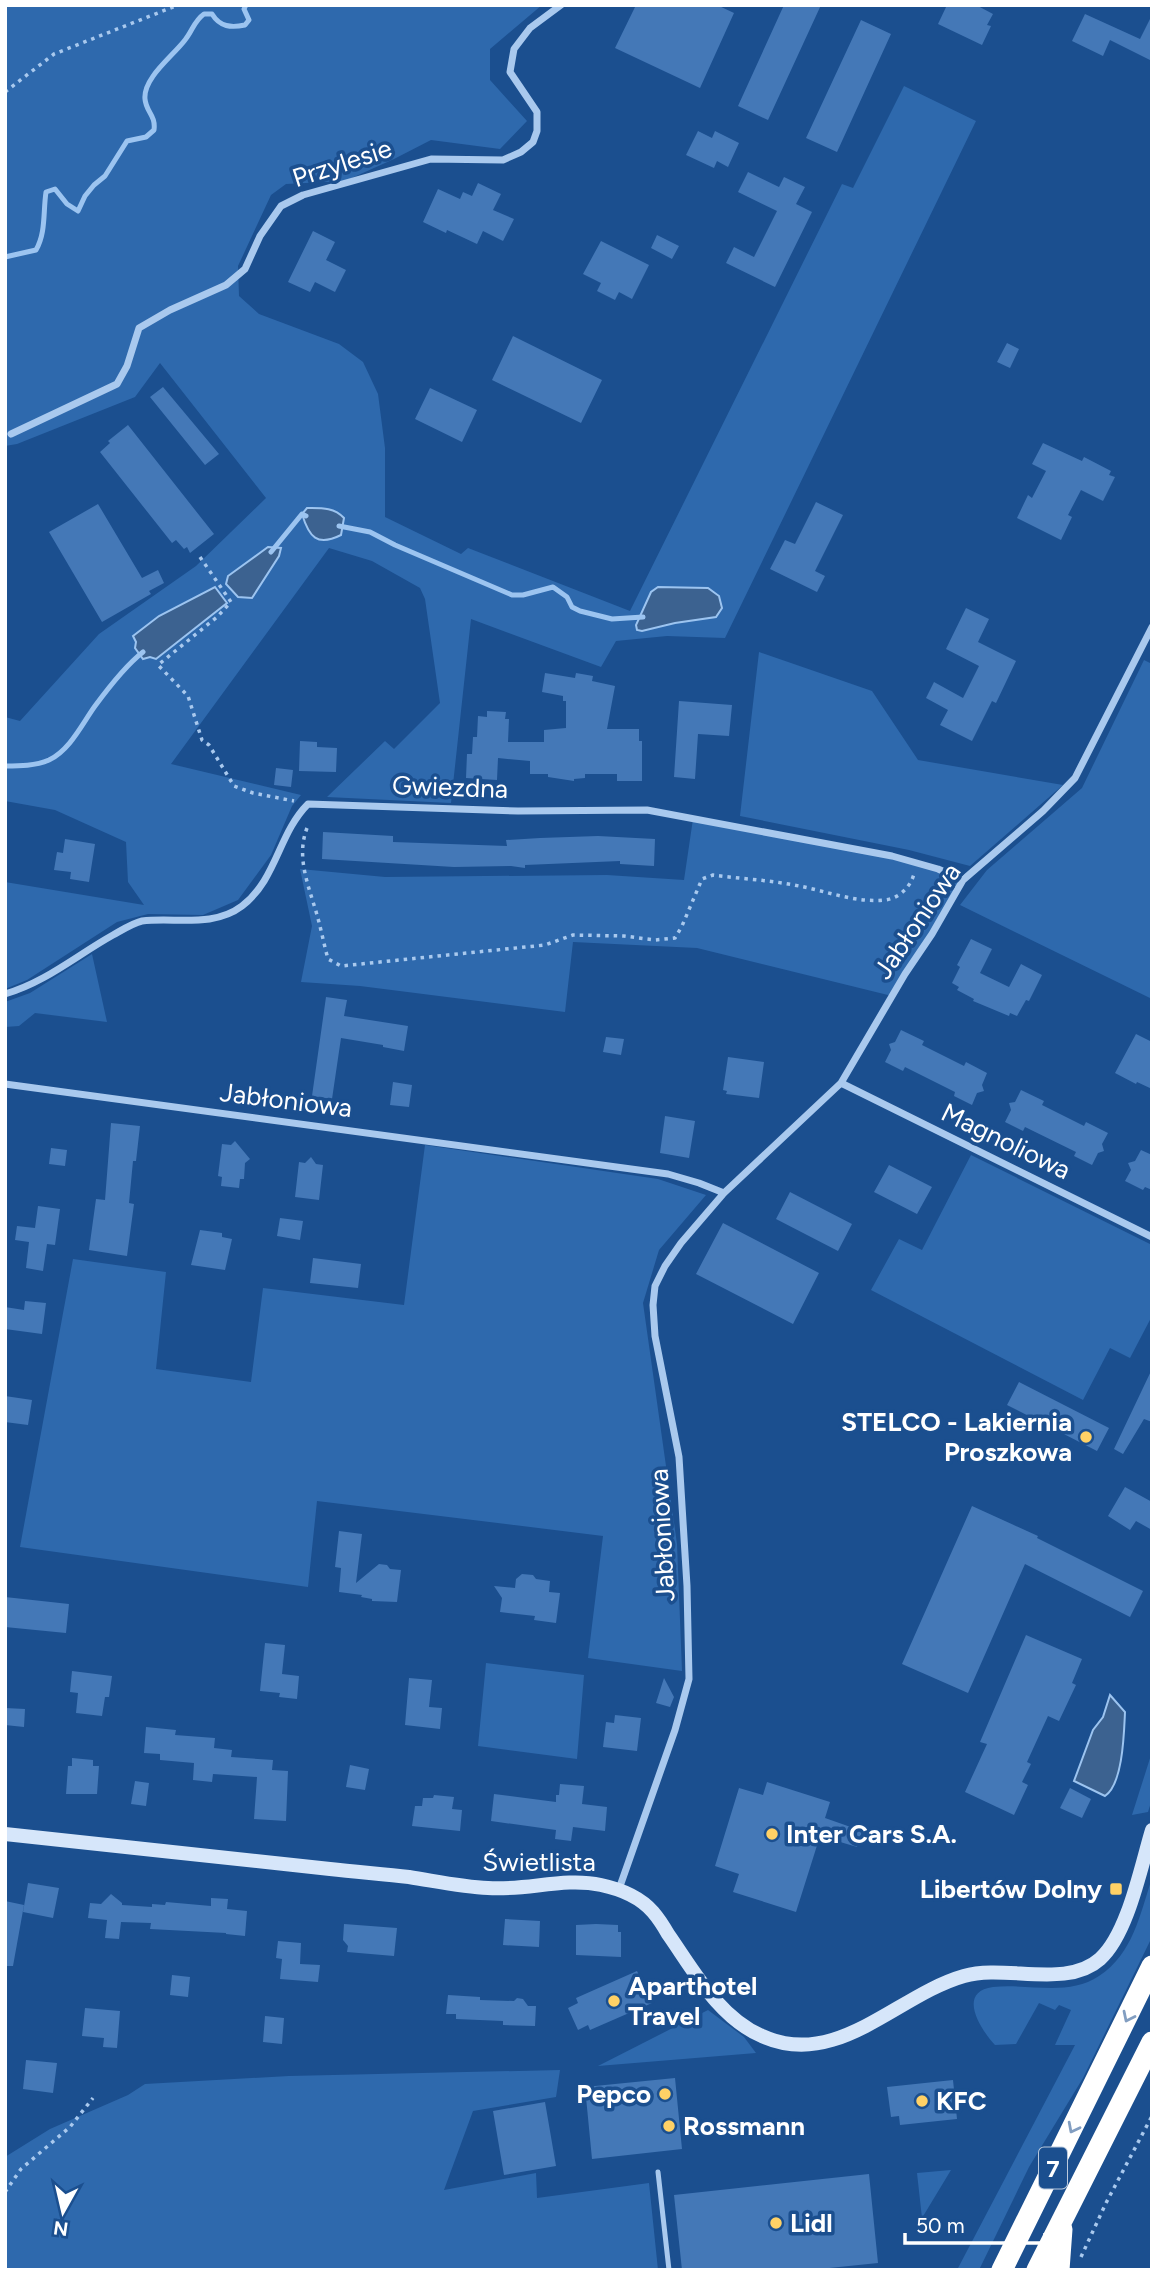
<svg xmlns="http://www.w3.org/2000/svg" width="1157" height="2275" font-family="Figtree,sans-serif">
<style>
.green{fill:#2e69ad}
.water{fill:#3c6290;stroke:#9cc4f0;stroke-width:2}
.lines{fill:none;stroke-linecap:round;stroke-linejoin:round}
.stream{stroke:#9cc4f0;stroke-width:5}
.building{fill:#4478b7}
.path{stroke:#a9c9ee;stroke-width:3.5;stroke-dasharray:3.5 5;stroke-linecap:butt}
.lane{stroke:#a9c9ee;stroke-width:5}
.street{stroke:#a9c9ee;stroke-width:7}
.secondary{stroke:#d6e6fa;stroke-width:14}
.highway{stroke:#fff;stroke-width:21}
.oneway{stroke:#829ec1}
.poi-dot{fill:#ffd166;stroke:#1b4f8f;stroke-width:2.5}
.labels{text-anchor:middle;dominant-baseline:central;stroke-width:7;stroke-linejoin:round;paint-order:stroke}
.shield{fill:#1b4f8f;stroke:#bbcadd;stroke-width:2}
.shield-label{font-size:24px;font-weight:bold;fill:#fff}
.street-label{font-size:26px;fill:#fff;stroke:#1b4f8f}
.poi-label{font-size:26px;font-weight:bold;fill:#fff;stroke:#1b4f8f;text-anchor:start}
</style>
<rect width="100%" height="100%" fill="#1b4f8f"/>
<path class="green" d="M5 5H542L490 49V80L527 121 500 149 431 140 394 159 345 181 286 184 271 195 238 266 239 296 259 314 339 344 363 362 378 394 385 448V517L461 554 468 548 630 611 842 184 853 188 904 86 976 121 725 638 667 636 616 641 601 667 471 619 451 803 327 797 385 741 394 749 440 703 425 599 420 588 372 561 329 548 171 764 301 795 292 806 271 855 238 900 203 915 148 914 117 922 27 980 5 989V882L144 905 128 882 126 842 55 810 5 801V717L20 721 99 634 196 566 266 498 160 363 135 397 17 444 5 446Z
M759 652 872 691 918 760 1063 785 970 866 909 850 740 816Z
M1144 660 1152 664V999L960 905 987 870 1082 788Z
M693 819 892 856 963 880 892 996 697 948 573 942 565 1012 360 986 301 982 312 926 300 869 385 877 607 875 684 880Z
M92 954 107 1022 35 1013 19 1026 5 1027V1002L30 993Z
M425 1145 658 1179 706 1195 659 1250 643 1303 677 1544 682 1671 588 1658 603 1536 317 1501 308 1587 20 1547 73 1259 166 1272 156 1369 251 1382 263 1288 404 1305Z
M971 1155 1152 1245V1316L1130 1358 1110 1348 1083 1400 871 1290 899 1239 922 1250Z
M486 1663 584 1675 577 1759 478 1746Z
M1152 1752V1799L1148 1812 1132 1815Z
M1152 1878V1937L1083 2078 1029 2167 979 2270H957L1075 2045H1055L1071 2010 1059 2005 1055 2010 1039 2003 1016 2044 995 2045C981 2030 956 1992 993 1987 1028 1983 1068 1997 1099 1976 1133 1954 1140 1914 1152 1878Z
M708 2010 744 2037 756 2053 598 2066Z
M560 2070 556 2097 473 2111 444 2190 536 2173 537 2198 649 2183 658 2270H5V2157L50 2129 128 2095 145 2084 289 2076Z
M951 2170 922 2218 917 2173Z"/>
<path class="water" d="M307 508C321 508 334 507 344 518L341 535C317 547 309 537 302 514Z
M268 547 281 548 279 556 252 598 238 597 226 584 228 576Z
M215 587 227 603 156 659 150 657 143 659 135 648 136 642 133 636 159 616Z
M658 587 708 588 719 596 722 608 716 617 675 623 642 631 637 630 636 625 651 592Z
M1110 1695 1125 1712C1124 1733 1123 1784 1105 1796L1074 1781 1093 1730 1103 1717Z"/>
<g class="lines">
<path class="stream" d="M5 257 36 250C46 233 43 212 46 192L55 189 67 204 78 211 85 196 94 185 105 176 127 141 146 137 154 130C156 115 146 112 145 99 143 78 173 56 185 40 193 30 194 21 204 14H212C220 27 231 28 245 25L249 20 244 9 246 5
M339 526 370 532 395 545 512 595H523L553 587 567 597 572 607 580 611 612 619 643 617
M271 552 302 514 306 516
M5 766C20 766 35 766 49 760 70 750 82 724 95 706 109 687 125 666 143 652"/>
</g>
<path class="building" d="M636 5H717L734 13 700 88 615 48Z
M784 5H821L768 120 738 106Z
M947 5H976L993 14 987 25 991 26 982 45 938 24Z
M1085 14 1140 39 1152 15V61L1110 40 1103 56 1072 41Z
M861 20 891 34 837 152 806 138Z
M698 131 712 138 715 131 739 143 728 167 717 161 714 168 686 155Z
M748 172 779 187 784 177 805 187 796 204 812 212 775 287 726 263 734 247 754 257 777 211 738 192Z
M478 183 501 194 493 210 514 219 503 241 483 231 477 244 447 230 446 233 423 222 438 189 460 199 463 192 472 196Z
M313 231 335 242 326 260 346 270 335 292 315 282 310 292 288 282Z
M657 235 679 246 672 259 651 248Z
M601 241 649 265 632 299 619 292 615 300 597 291 601 283 583 274Z
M513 336 602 380 581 423 492 380Z
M1007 343 1019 349 1010 368 997 362Z
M163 387 219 454 205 465 150 397Z
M430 388 477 410 462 442 415 419Z
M128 425 214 534 190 553 187 547 184 549 176 540 172 543 100 452 110 443 108 441Z
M1043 443 1082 461 1084 457 1111 471 1109 475 1115 477 1103 501 1081 490 1068 515 1072 517 1061 540 1017 518 1028 495 1032 498 1046 471 1032 464Z
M816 502 843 515 815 571 825 576 817 592 770 569 785 540 795 544Z
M98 504 142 578 158 570 164 583 149 591 151 594 102 622 49 532Z
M966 608 989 619 978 642 1016 661 996 703 992 701 972 741 940 725 948 710 926 698 934 682 963 698 979 666 946 649Z
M545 673 575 678 576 673 593 676 592 681 615 686 607 729H639V741H642V781H617V774H585V778L574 779V781L548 777V774H530V761L498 758 497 780 466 778 467 754H472L473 737H477L478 716 487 717V711L506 712 505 719H509L508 742H544V730L566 728V701H563V696L542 692Z
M679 701 732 705 729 736 698 734 695 779 674 777Z
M300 741 317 742V747L337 748 336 772 299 771Z
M276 768 293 770 291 787 274 785Z
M323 832 393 836V842L507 846 506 840 540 838 598 836 655 839 654 866 620 864V861L525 865V868L511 866 454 867 322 859Z
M65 839 95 844 89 882 70 879 71 872 54 870 57 852 63 853Z
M971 939 992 949 980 973 1009 987 1021 964 1042 975 1029 1001 1026 1000 1017 1016 1010 1013 1009 1016 973 1001 974 999 957 990 959 987 952 983 960 967 957 965Z
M326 997 347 1000 344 1016 408 1026 404 1051 383 1047V1045L341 1038 332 1099 312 1096Z
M901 1030 924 1041 922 1045 964 1066 966 1062 987 1073 982 1085 984 1091 977 1093 972 1105 954 1096 955 1092 905 1067 903 1071 885 1062 891 1050 889 1044 895 1042Z
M1136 1034 1152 1042V1089L1137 1082 1136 1084 1115 1073Z
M606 1037 624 1039 621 1055 603 1052Z
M728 1057 764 1062 759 1098 726 1094 727 1091 723 1090Z
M393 1082 412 1085 409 1107 390 1105Z
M1021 1090 1044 1101 1042 1105 1084 1126 1086 1122 1108 1133 1102 1144 1104 1151 1098 1153 1092 1165 1074 1156 1076 1152 1025 1127 1023 1131 1005 1122 1011 1110 1009 1103 1015 1102Z
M665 1116 695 1121 689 1158 660 1153Z
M111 1123 140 1126 136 1161H133L129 1203 134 1204 127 1256 89 1250 96 1199 105 1200Z
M235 1141 250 1159 245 1163 244 1179H240L239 1188 221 1186 222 1177 218 1176 222 1144 231 1145Z
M51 1148 67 1150 65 1166 49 1164Z
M1141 1150 1152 1155V1190L1145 1187 1143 1190 1125 1181 1131 1170 1128 1163 1135 1161Z
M311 1157 316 1164 323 1165 319 1200 295 1197 299 1162 305 1163Z
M889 1165 932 1187 917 1214 874 1192Z
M790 1192 852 1224 838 1251 776 1219Z
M38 1206 60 1209 55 1245 47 1244 43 1271 26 1268 29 1242 15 1240 17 1226 35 1228Z
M280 1218 303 1221 300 1240 277 1236Z
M723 1223 819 1273 793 1324 696 1274Z
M200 1230 222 1233V1237L232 1239 225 1270 191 1265Z
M313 1258 361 1264 358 1288 310 1283Z
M25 1301 46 1303 42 1334 5 1329V1307L24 1310Z
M1152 1369V1422L1144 1419 1123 1454 1114 1449Z
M1019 1382 1109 1428 1097 1451 1007 1405Z
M5 1396 32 1400 28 1425 5 1422Z
M1125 1487 1152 1502V1530L1136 1521 1130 1530 1108 1516Z
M972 1506 1038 1536 1037 1538 1143 1591 1130 1617 1025 1564 968 1693 902 1664Z
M339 1531 362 1534 356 1583 379 1564 387 1565 390 1569 401 1570 397 1602 372 1601V1599L361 1597 362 1595 339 1592 341 1568 335 1567Z
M522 1574 533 1575 536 1579 550 1581 549 1592 560 1593 556 1623 534 1620 535 1616 500 1612 502 1598 494 1586 515 1588 516 1579Z
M5 1597 69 1604 66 1633 5 1627Z
M1026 1635 1082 1659 1072 1683 1076 1685 1059 1721 1048 1716 1027 1762 1031 1764 1022 1782 1028 1785 1014 1815 965 1792 987 1744 980 1742Z
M265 1643 285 1645 282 1674 299 1676 297 1699 279 1697 280 1693 260 1691Z
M72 1671 112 1676 109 1697H105L102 1716 76 1713 78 1693 70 1692Z
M409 1678 432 1680 429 1707 442 1708 440 1729 405 1725Z
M664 1678 674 1697 670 1707 656 1703Z
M5 1708 25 1709 24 1727 5 1725Z
M615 1715 641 1718 637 1751 603 1747 606 1722 614 1723Z
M146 1727 176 1730 175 1735 215 1738 214 1748 232 1750 231 1757 273 1760 272 1770 288 1771 286 1821 254 1819 257 1777 213 1774 212 1782 193 1780 194 1763 160 1760V1754L144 1753Z
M72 1758 93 1760V1766H99L97 1794H66L68 1766H72Z
M350 1765 369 1769 365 1790 346 1787Z
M135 1781 149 1783 146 1806 131 1804Z
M767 1782 830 1802 825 1818 862 1831 857 1847 820 1836 796 1912 733 1892 739 1874 715 1866 739 1788 763 1795Z
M560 1784 584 1786 582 1804 607 1807 605 1831 573 1827 571 1841 555 1839 556 1830 491 1821 494 1794 556 1802V1795H559Z
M1070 1788 1091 1799 1082 1818 1060 1808Z
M434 1795 454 1797 452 1809 462 1810 460 1831 412 1826 415 1806H422L423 1798H433Z
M28 1883 59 1888 53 1918 23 1912Z
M111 1894 122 1903V1905L152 1907V1904L165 1905 166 1902 211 1906V1898L228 1899 227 1909 247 1911 245 1936 226 1934V1933L150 1929 151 1923 121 1922 119 1939 105 1938 107 1920 88 1918 90 1903 101 1904Z
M5 1901 24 1905 13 1966H5Z
M505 1919 540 1921 539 1947 503 1945Z
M344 1924 397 1928 394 1956 347 1952 348 1946 343 1940Z
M596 1924 618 1925V1932H621V1957L576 1955V1925Z
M278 1941 301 1943 300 1964 320 1965 318 1982 280 1979 282 1959 276 1958Z
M637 1971 652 2003 590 2030 588 2025 578 2030 568 2008 578 2003 576 1998Z
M172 1975 190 1977 188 1997 170 1995Z
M448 1995 480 1997V2000L514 2001 517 1998 523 1999 528 2006H536L535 2026 503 2025V2021L456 2019V2014H446Z
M85 2008 120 2011 117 2048 103 2047 104 2038 82 2036Z
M265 2016 284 2018 282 2044 263 2042Z
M26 2060 57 2063 53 2093 23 2089Z
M675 2078 682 2149 592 2159 585 2087Z
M953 2080 957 2119 900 2125 899 2116 891 2117 887 2087Z
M545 2102 556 2166 504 2175 493 2111Z
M869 2174 878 2263 810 2270H682L674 2195Z"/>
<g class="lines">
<path class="path" d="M5 92 54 54 178 5
M200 557 231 602 217 617 158 665 188 696 202 740 209 745 234 786 253 793 294 801
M307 828C297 854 306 879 314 905 320 923 323 941 328 959L341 966 545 945 573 935 624 936 655 940 675 938 682 926 702 879 713 875C741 879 771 880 799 886 826 891 856 903 884 900 898 899 910 888 914 874
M5 2192 21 2169 70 2127 93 2098
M1081 2257 1106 2203 1152 2116"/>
<path class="lane" d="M658 2172 669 2270"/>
<path class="street" d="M11 434 117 384 127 366 139 328 170 310 226 285 245 269 260 236 281 206 303 195 431 159 503 160 521 152 533 142 537 131V112L510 72 514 49 530 28 561 5
M5 994C46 982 77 955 113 935 122 930 133 923 142 921 175 917 213 928 242 906 277 879 278 834 308 804L518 811 647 810 892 856 938 869 963 880
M841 1083 1152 1237
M5 1084 668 1174 699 1183 724 1193
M619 1889 675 1730 689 1679 687 1586 679 1457 655 1336 653 1305 655 1286 665 1266 681 1243 724 1193 841 1083 905 974 932 934 963 880 1043 811 1075 778 1152 627"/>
<path class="secondary" d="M5 1834C113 1846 222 1857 330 1869 356 1872 383 1874 409 1877 435 1881 462 1887 488 1888 526 1891 564 1877 601 1885 620 1889 640 1897 653 1912 659 1919 664 1927 668 1934 694 1971 719 2018 762 2036 837 2070 897 1995 964 1976 1005 1964 1067 1989 1100 1959 1128 1934 1141 1866 1152 1830"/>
<path class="highway" d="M1002 2270 1152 1966
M1037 2270 1152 2042
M1059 2270 1062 2229"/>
</g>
<defs><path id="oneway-chevron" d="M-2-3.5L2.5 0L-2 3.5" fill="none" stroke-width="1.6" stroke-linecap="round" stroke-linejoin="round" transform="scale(1.75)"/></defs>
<g class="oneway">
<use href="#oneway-chevron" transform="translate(1128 2017) rotate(116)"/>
<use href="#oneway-chevron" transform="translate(1073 2128) rotate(117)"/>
</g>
<g class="poi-dot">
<circle cx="1086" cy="1437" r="7"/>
<circle cx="772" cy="1834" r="7"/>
<rect x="1109" y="1882" width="14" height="14" rx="3.5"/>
<circle cx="614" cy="2001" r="7"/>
<circle cx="665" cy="2094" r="7"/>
<circle cx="922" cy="2101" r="7"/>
<circle cx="669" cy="2126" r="7"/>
<circle cx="776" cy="2223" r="7"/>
</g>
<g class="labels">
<rect class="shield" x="1039" y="2147.5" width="28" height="41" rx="5"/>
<g class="shield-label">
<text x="1053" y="2168">7</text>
</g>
<g class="street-label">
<text transform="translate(342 163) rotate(-18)">Przylesie</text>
<text transform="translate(450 787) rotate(2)">Gwiezdna</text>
<text transform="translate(917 921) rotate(-56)">Jabłoniowa</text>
<text transform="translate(286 1100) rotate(7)">Jabłoniowa</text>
<text transform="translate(1006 1141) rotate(26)">Magnoliowa</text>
<text transform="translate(662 1535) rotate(-93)">Jabłoniowa</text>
<text x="539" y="1862">Świetlista</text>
</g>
<g class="poi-label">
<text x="1072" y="1422" text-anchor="end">STELCO - Lakiernia<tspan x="1072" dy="30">Proszkowa</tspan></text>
<text x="786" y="1834">Inter Cars S.A.</text>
<text x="1102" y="1889" text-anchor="end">Libertów Dolny</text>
<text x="628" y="1986">Aparthotel<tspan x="628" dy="30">Travel</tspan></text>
<text x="651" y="2094" text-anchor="end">Pepco</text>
<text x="936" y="2101">KFC</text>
<text x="683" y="2126">Rossmann</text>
<text x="790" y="2223">Lidl</text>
</g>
</g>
<rect width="1157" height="2275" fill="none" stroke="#ffffff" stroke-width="14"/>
<g transform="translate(63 2212) rotate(188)" stroke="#1b4f8f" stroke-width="5" paint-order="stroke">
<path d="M0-5L12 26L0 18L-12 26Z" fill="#ffffff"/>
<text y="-10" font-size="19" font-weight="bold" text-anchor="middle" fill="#ffffff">N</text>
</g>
<path d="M905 2233v10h140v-10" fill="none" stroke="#ffffff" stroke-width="3.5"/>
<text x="916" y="2233" font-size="21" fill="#ffffff" stroke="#1b4f8f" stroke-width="5" paint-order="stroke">50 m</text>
</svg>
